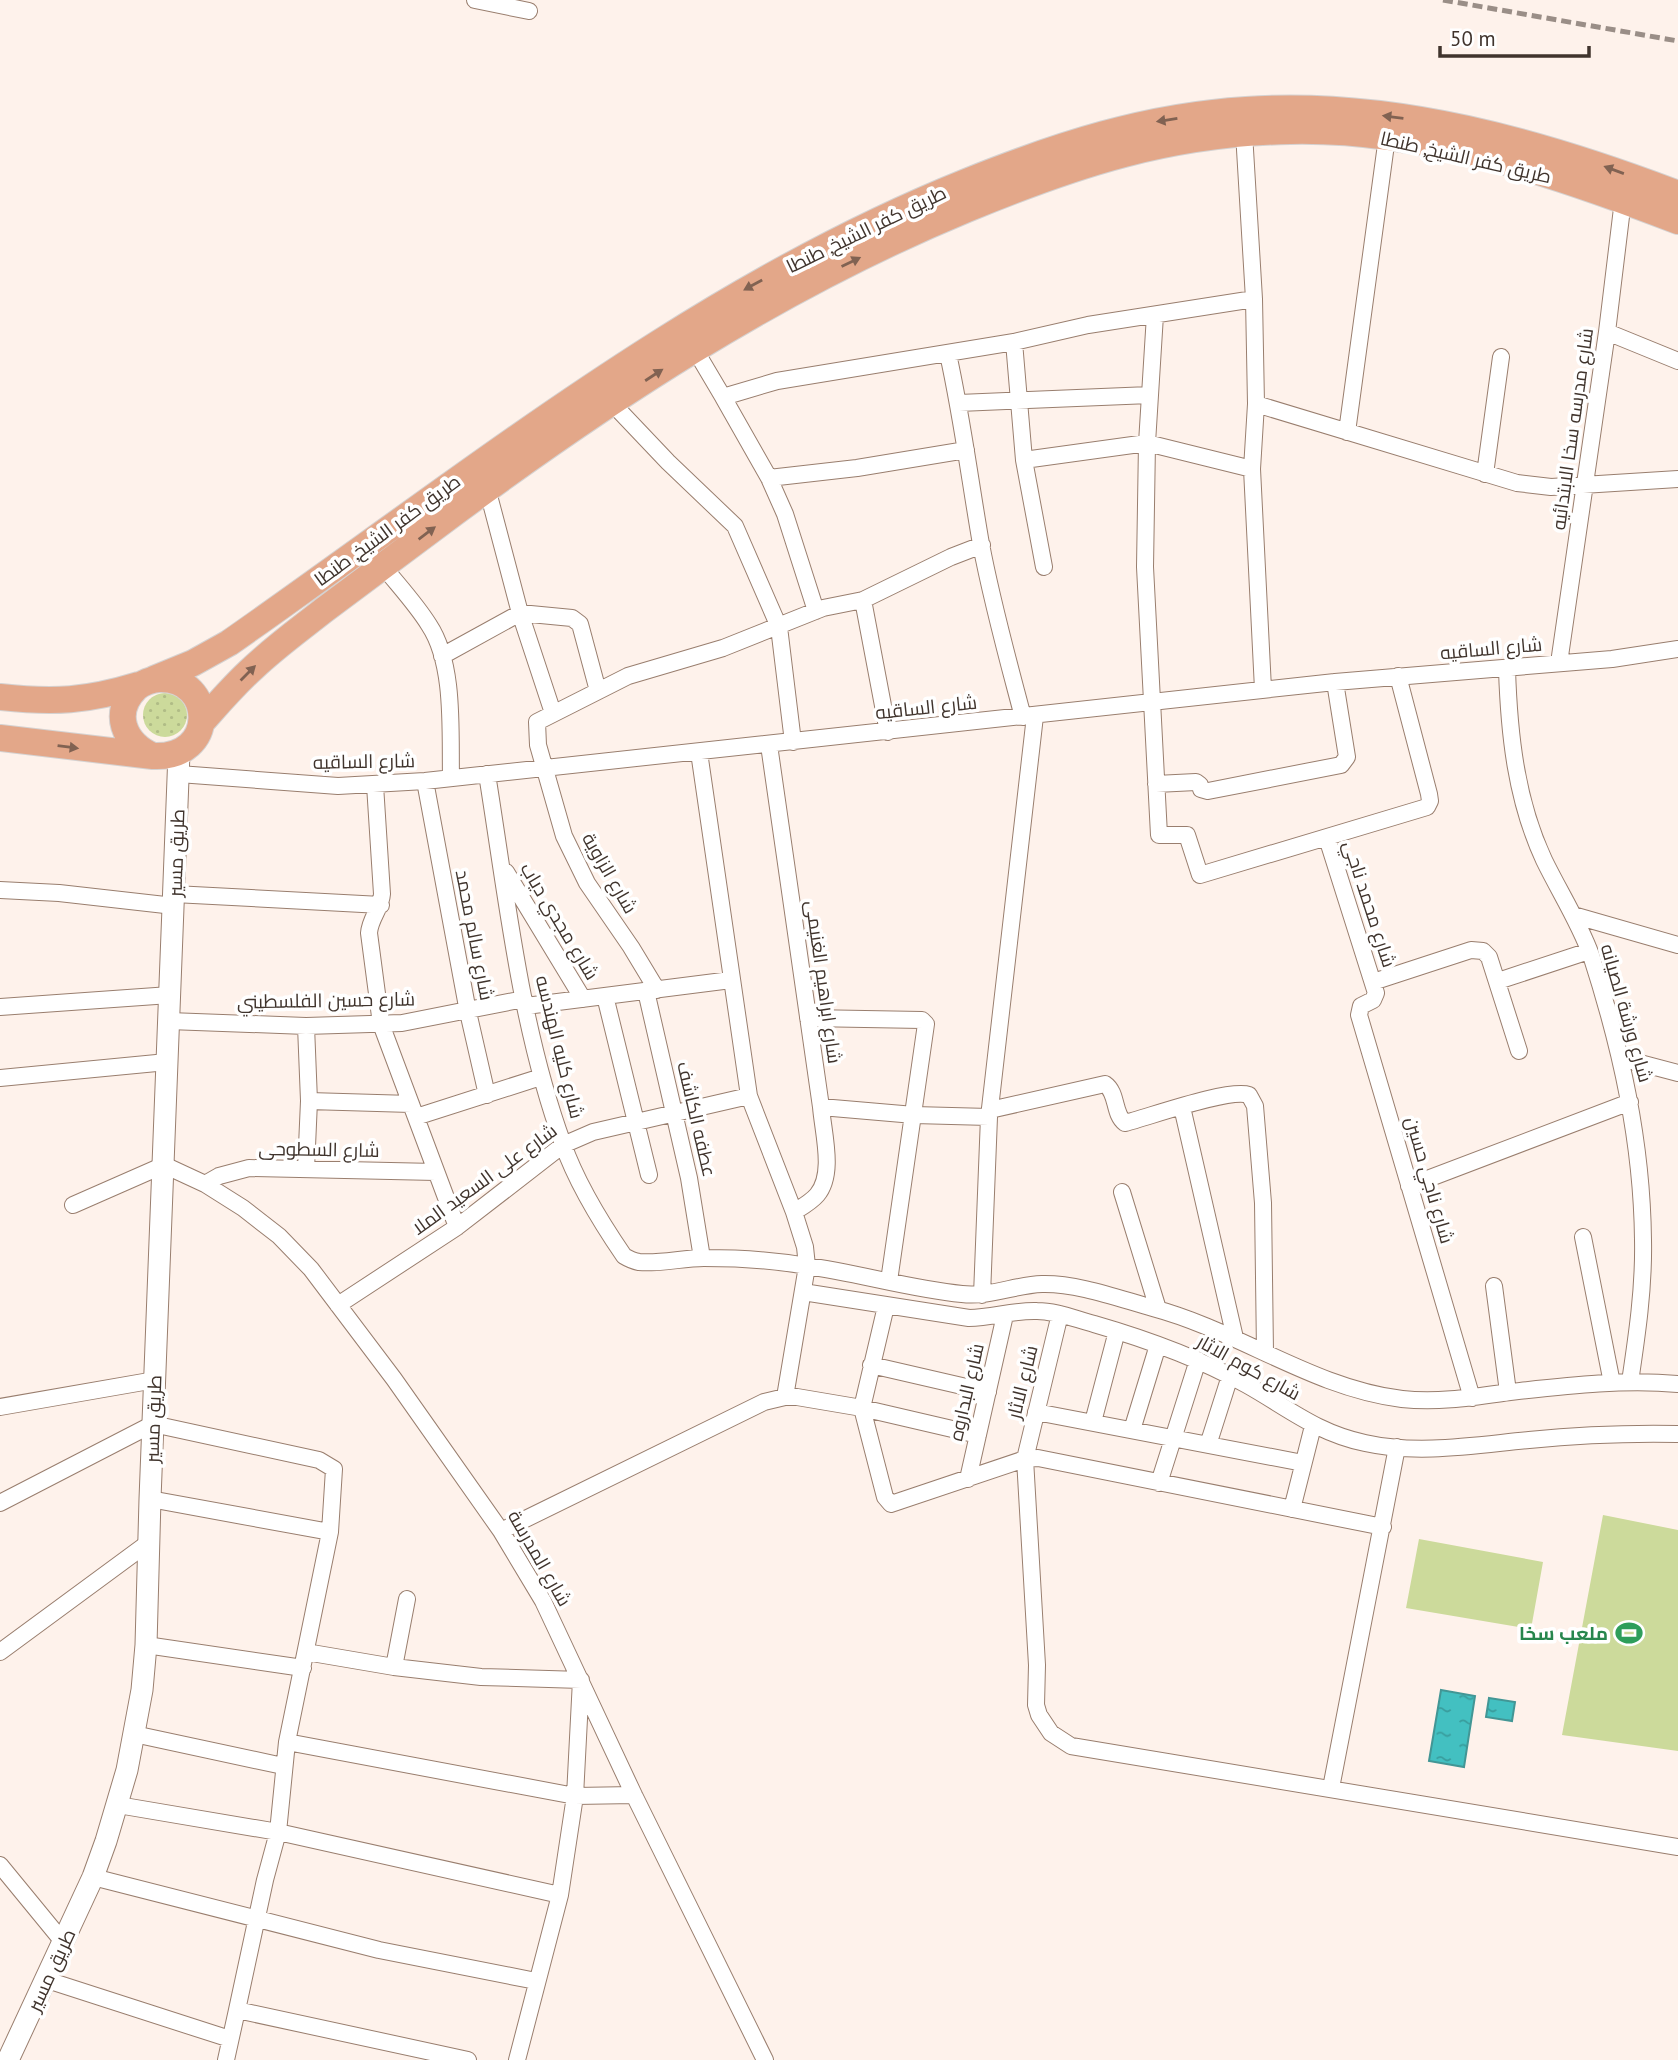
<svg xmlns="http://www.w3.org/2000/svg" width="1678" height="2060" font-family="'PT Sans',Cairo,sans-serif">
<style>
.park{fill:url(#park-dots)}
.pitch{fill:#ccda9b}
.water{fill:url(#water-ripples);stroke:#429695;stroke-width:2}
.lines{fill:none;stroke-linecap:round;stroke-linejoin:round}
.minor-casing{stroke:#997e6e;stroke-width:18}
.tertiary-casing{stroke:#997e6e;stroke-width:23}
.primary-casing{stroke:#d5d2d1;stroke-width:28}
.minor{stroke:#fff;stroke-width:16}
.tertiary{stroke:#fff;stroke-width:21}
.primary{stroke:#e3a789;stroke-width:26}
.rail{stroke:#9a8e87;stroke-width:5;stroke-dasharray:10 5;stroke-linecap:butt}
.oneway{fill:#816252}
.labels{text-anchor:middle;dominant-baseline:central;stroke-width:7;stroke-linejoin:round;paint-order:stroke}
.street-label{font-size:19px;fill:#40342d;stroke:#fff}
.leisure-label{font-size:19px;font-weight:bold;fill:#27864d;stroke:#fff;text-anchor:end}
</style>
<defs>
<pattern id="park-dots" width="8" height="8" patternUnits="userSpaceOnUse" patternTransform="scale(1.75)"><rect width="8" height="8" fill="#ccda9b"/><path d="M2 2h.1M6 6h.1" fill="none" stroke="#b0bc86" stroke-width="1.8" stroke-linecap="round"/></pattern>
<pattern id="water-ripples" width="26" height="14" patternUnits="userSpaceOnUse" patternTransform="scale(1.75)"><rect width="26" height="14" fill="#43c0c1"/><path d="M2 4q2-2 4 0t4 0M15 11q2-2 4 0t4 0" fill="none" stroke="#399d9d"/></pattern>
</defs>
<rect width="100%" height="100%" fill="#fef2eb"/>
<path class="park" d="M143 715a22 22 0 1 1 44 0a22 22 0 1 1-44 0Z"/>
<path class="pitch" d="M1603 1515 1678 1530V1751L1562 1735Z
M1419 1539 1543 1562 1531 1629 1406 1608Z"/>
<path class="water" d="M1441 1690 1475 1696 1464 1767 1429 1761Z
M1489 1698 1515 1702 1512 1721 1486 1717Z"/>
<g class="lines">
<g class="minor-casing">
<path id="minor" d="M475 0 529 11
M1244 133 1254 299
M1155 315 1147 443 1145 567 1159 835H1187L1200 875 1427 807 1430 801 1429 794 1398 676
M1607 332 1678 361
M1014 342 1024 460 1044 567
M694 348 723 397
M948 354C962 417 970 481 981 544 992 603 1008 660 1023 717
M611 402 668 462 735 526 779 627 793 742
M959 403 1150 395
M1256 404 1517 483 1551 487 1678 479
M1347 432 1387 137
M1024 460 1147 443 1252 469
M1485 474 1501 357
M769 478 857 468 966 450
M487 488 520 613 553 713
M383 566C398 585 416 604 429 625 455 664 450 732 451 778
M863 600 888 732
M816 611 785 514 769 478 723 397 777 381 1014 342 1088 325 1254 299 1256 404 1252 469 1263 689
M442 656 520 613 572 618 580 624 598 691
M1559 663 1607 332 1623 200
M1507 669C1509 734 1516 800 1544 860 1559 891 1579 922 1591 955 1621 1048 1642 1142 1643 1240 1644 1288 1637 1335 1630 1382
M769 745 821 1107C823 1133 835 1174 817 1195 811 1202 802 1207 794 1212
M699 752 749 1096 794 1212 805 1247 807 1266 785 1397
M179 774 338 786 425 781 1335 682 1612 659 1678 649
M487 774C507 898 520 1026 563 1144 577 1184 600 1221 624 1256 629 1259 633 1261 639 1262 660 1264 683 1258 704 1258 738 1258 773 1260 807 1266 858 1273 910 1289 962 1294 990 1297 1015 1285 1042 1284 1077 1283 1120 1299 1153 1308 1239 1331 1313 1388 1402 1399 1439 1403 1474 1397 1510 1392 1565 1386 1622 1379 1678 1384
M425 781 468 1012 487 1095
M1156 784 1196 782 1200 785 1201 789 1208 791 1341 765 1347 757 1335 682
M375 785 382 894C381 909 370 918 369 933L381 1024 457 1227
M1327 838 1376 993 1373 1000 1361 1006 1359 1015 1472 1398
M506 872 583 999
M0 890 59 893 174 906
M174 894 381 905
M1573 915 1678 945
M1498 981 1589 951
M1373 982 1471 950 1483 951 1489 957 1519 1051
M657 990 631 947 587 883 564 836 538 745 537 722 628 676 723 648 823 608 863 600 951 557 982 545
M646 991 689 1178 702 1258
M605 996 649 1175
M526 1006 731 980
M0 1007 170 995
M808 1018 922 1020 926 1024 889 1281
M169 1021 306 1026 402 1023 524 999
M306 1026 309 1101 306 1169
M1621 1058 1678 1073
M0 1078 167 1062
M309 1101 411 1104
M821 1107 914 1115 989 1117
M1182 1107 1235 1338
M990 1110 1105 1084C1118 1093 1113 1114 1125 1123 1149 1117 1229 1088 1249 1095L1255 1106 1263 1203 1265 1352
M416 1117 541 1077
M205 1184 219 1176 249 1168 436 1172
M1409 1186 1630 1102
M1122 1192 1158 1309
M73 1205 164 1165 205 1184 243 1208 279 1236 311 1269 394 1379 501 1531 543 1601 634 1795 765 2060
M1583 1237 1612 1383
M1494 1286 1508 1392
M803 1292 969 1318C992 1318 1014 1310 1037 1311 1056 1311 1075 1319 1094 1324 1146 1339 1199 1358 1247 1385 1288 1408 1317 1433 1365 1443 1418 1455 1476 1445 1529 1440 1579 1435 1628 1433 1678 1434
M982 1295 989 1117 1035 716
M338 1305 457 1227 563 1145 593 1132 749 1096
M886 1306 862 1408 885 1497 891 1504 1025 1459 1038 1458 1383 1527
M1060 1314 1025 1459 1037 1665 1036 1705 1039 1715 1051 1733 1071 1746 1678 1847
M871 1365 988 1392
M0 1407 155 1380
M1036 1412 1303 1463
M1093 1422 1117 1331
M1132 1430 1158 1345
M1208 1445 1230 1376
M968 1479 1005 1315
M1159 1483 1198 1360
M150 1499 330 1532
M0 1503 153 1424 319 1460 334 1469 330 1532 287 1742 278 1832 265 1880 237 2010 468 2060
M1292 1509 1313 1426
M501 1531 764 1402 785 1397H797L862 1408 978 1435
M407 1599 394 1667 481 1677 581 1680 575 1796 560 1895 517 2060
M146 1645 303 1668
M0 1652 148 1543
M306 1652 394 1667
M134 1734 283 1766
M287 1742 575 1796 634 1795
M1331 1788 1397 1447
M118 1805 278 1832 560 1895
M0 1865 64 1943
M93 1877 379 1950 536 1981
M47 1980 230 2039
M226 2060 237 2010"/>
</g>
<g class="tertiary-casing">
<path id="tertiary" d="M8 2060 93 1877 106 1841 127 1770 142 1690 146 1645 150 1499 179 753"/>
</g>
<g class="primary-casing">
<path id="primary" d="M154 679 193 663 229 643C467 477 695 291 966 182 1058 145 1147 116 1246 110 1394 100 1541 142 1678 194
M0 697C54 703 87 701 139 685
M201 723C218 704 234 685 253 668 275 647 300 629 324 610 362 582 400 553 438 525 603 402 776 288 967 209 1076 164 1170 133 1290 131 1423 128 1556 174 1678 221
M0 738 153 756C218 759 215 678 160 679 152 679 142 683 136 688 111 713 124 743 153 756"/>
</g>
<use href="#minor" class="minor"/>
<use href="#tertiary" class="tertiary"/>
<use href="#primary" class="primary"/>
<path class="rail" d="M1443 0 1678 41"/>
</g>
<defs><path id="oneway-solid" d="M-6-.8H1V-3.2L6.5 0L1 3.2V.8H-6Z" transform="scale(1.75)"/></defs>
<g class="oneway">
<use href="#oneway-solid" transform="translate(1393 117) rotate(-173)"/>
<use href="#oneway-solid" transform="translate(1167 120) rotate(171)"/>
<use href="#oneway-solid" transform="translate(1614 170) rotate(-160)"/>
<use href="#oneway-solid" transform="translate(851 262) rotate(-26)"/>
<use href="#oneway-solid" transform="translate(753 285) rotate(151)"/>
<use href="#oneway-solid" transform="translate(654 375) rotate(-33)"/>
<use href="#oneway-solid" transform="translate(427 533) rotate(-37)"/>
<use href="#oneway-solid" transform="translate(248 673) rotate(-45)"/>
<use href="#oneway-solid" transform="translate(68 747) rotate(7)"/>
</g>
<defs>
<g id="stadium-bare" transform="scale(2.1)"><path d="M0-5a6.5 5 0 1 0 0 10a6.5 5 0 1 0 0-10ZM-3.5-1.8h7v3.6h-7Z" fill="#2e9e5b" stroke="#fff" stroke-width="2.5" paint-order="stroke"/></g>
</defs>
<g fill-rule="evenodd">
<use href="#stadium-bare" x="1629" y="1633"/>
</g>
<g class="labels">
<g class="street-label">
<text transform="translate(1466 157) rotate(13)">طريق كفر الشيخ, طنطا</text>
<text transform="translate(866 229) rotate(-26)">طريق كفر الشيخ, طنطا</text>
<text transform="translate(1572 429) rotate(-82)">شارع مدرسه سخا الابتدائيه</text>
<text transform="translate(387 530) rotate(-36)">طريق كفر الشيخ, طنطا</text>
<text transform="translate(1491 648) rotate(-5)">شارع الساقيه</text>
<text transform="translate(926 707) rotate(-6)">شارع الساقيه</text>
<text transform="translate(364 761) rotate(-1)">شارع الساقيه</text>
<text transform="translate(176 853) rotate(-88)">طريق مسير</text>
<text transform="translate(610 873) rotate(60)">شارع الزاوية</text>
<text transform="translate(1370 904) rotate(72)">شارع محمد ناجي</text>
<text transform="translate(560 921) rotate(59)">شارع مجدي دياب</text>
<text transform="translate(475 935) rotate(79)">شارع سالم محمد</text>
<text transform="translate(824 982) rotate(82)">شارع ابراهيم الغنيمى</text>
<text transform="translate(326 1000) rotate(-1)">شارع حسين الفلسطيني</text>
<text transform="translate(1627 1013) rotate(74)">شارع ورشة الصيانه</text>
<text transform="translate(560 1047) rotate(76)">شارع كليه الهندسه</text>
<text transform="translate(697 1119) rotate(77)">عطفه الكاشف</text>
<text transform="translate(319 1149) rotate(1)">شارع السطوحى</text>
<text transform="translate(484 1179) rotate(-36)">شارع على السعيد الملا</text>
<text transform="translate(1430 1180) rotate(74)">شارع ناجي حسين</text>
<text transform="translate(1249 1367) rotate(29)">شارع كوم الاثار</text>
<text transform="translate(1022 1382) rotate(-76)">شارع الاثار</text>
<text transform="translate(966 1392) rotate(-77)">شارع البداروه</text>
<text transform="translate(153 1419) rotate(-88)">طريق مسير</text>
<text transform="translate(540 1558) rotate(60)">شارع المدرسة</text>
<text transform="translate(51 1970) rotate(-65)">طريق مسير</text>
</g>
<g class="leisure-label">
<text x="1608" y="1633">ملعب سخا</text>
</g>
</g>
<path d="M1440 46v10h149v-10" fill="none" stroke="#40342d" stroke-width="3.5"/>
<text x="1450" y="46" font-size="21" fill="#40342d" stroke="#ffffff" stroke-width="5" paint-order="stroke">50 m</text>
</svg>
